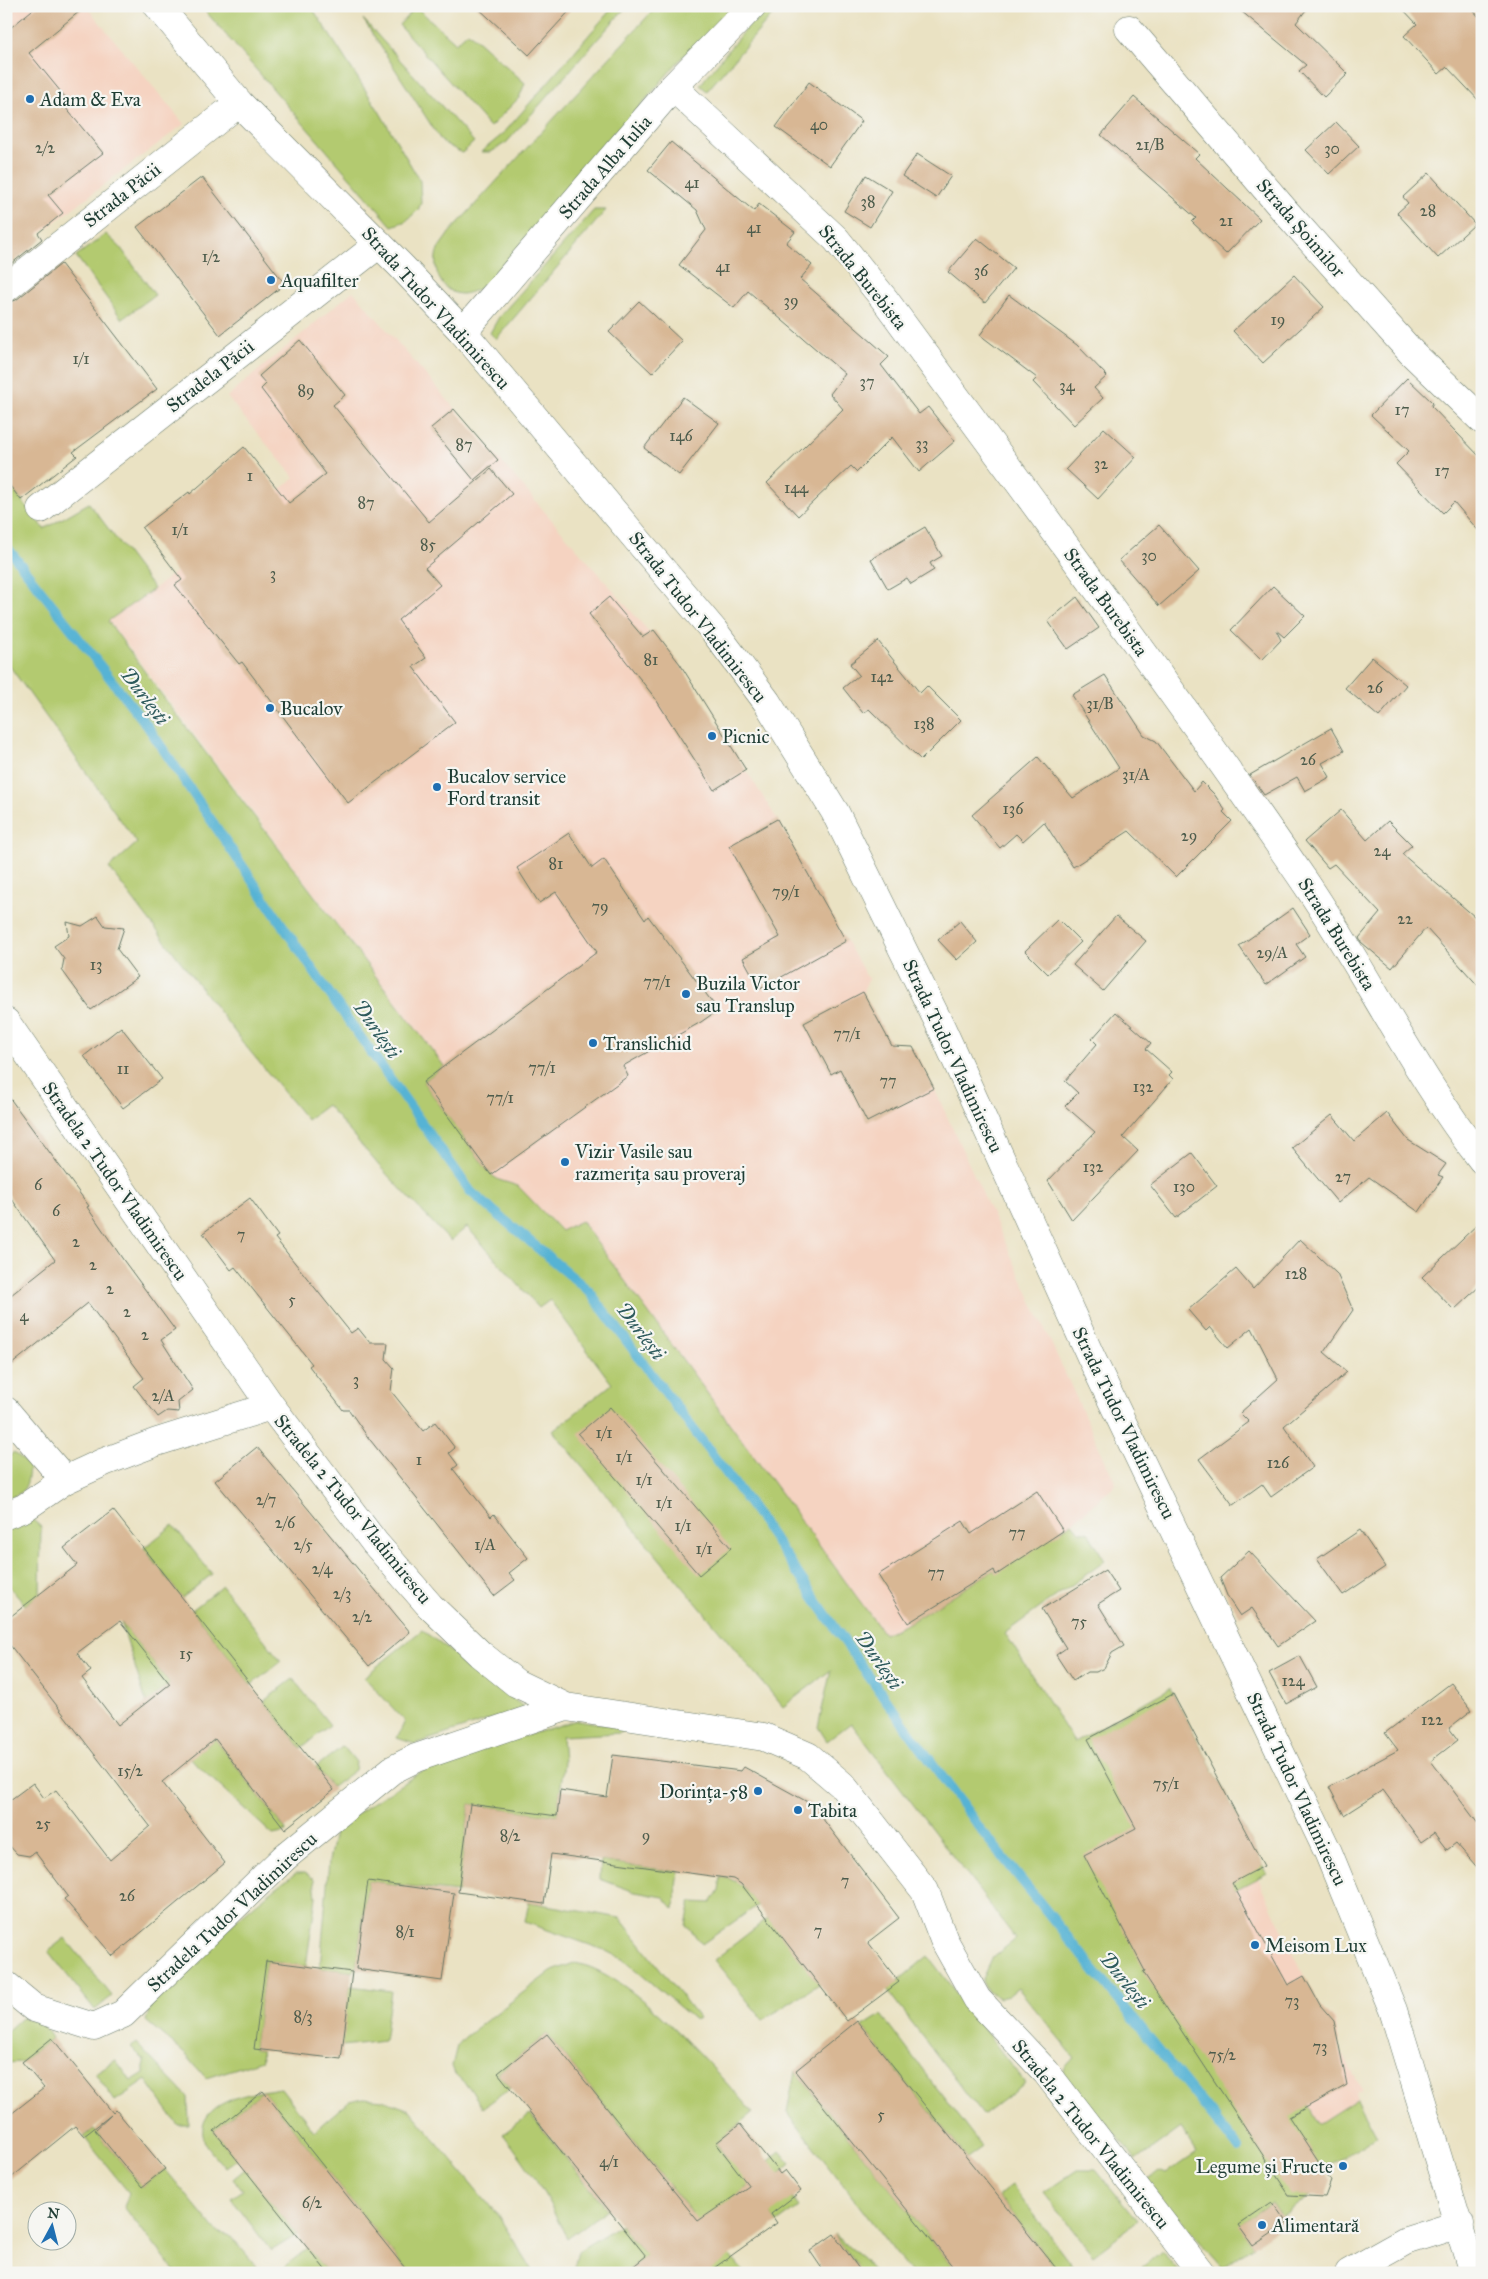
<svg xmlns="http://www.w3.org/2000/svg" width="1488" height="2279" font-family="'IM FELL Great Primer',serif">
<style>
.built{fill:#f5d3c1}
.green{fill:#b3ca6f;stroke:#698452}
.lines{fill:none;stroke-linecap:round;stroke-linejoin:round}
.stream{stroke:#56b3d4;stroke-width:10}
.building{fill:#d8b794;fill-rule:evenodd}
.minor-casing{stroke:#676;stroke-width:29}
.major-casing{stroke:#676;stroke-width:29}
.minor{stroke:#fff;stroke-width:28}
.major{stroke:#fff;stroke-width:28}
.poi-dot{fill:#1f6fb2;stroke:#f6f6f2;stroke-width:2}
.labels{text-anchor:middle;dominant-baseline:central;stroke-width:4.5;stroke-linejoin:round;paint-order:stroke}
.number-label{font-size:16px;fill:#4d5c4c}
.poi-label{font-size:19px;fill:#1f3d34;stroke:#f6f6f2;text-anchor:start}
.street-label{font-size:19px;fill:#1f3d34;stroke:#f6f6f2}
.water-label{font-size:20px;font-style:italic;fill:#2d5a5c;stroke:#f6f6f2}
</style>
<rect width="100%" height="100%" fill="#f6f6f2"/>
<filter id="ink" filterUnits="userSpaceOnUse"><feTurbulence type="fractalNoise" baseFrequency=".02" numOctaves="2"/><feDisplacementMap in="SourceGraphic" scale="10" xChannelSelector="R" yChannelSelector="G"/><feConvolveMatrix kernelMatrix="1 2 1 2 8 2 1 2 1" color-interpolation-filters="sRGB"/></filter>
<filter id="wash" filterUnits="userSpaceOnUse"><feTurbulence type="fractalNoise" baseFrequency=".0096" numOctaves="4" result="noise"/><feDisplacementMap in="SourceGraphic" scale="20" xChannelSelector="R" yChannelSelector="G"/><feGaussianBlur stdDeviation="1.12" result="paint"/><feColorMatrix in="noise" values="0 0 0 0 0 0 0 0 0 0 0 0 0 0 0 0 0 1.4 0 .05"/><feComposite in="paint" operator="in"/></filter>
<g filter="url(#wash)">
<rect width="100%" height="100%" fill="#eae2c3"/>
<path class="built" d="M6 6H86L184 124 6 259Z
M353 291 650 633 695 691 746 770 777 819 868 979 863 992 890 1042 894 1046 913 1047 934 1088 1116 1484 1063 1531 996 1575 994 1570 909 1623 884 1635 581 1221 562 1231 518 1186 499 1180 491 1175 423 1082 444 1066 108 620 154 589 295 478 227 397Z
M1258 1878 1304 1976 1320 2005 1335 2021 1341 2051 1362 2090 1355 2093 1357 2099 1318 2124 1199 1908Z"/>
<path class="green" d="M201 6H311L379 111 420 181 421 203 418 210 406 221 392 226Z
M614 6H627L507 142 491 152H481L503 134Z
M657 6H737L718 28 684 55 487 284C480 289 471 293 462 294 440 294 431 266 438 249 441 244 446 238 449 233Z
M764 6H780L707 91 700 85Z
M416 7 456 43 468 32 525 83 519 98 490 127 399 25Z
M363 19 474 142 462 153 442 142Z
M594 210H606L496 339 490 333 499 317Z
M106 234 120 247 155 295 122 319 76 256Z
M6 481 44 529 89 503 154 589 108 621 161 694 444 1066 423 1082 491 1175 499 1180 518 1186 561 1231 581 1221 884 1634 909 1623 994 1570 996 1574 1072 1523 1079 1531 1088 1532 1105 1561 1005 1633 1074 1742 1170 1688 1267 1873 1200 1908 1318 2124 1357 2099 1377 2136C1353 2154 1325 2165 1301 2185L1311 2196 1282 2216 1272 2201 1239 2225 1253 2246 1223 2268 1146 2181 1159 2171 1166 2174 1197 2153 1181 2128 1136 2161 1107 2122 1104 2123 1062 2075 1064 2067 1075 2058 1018 1988 1008 1996 1000 1998 987 1991 982 1981 993 1957 1016 1939 851 1723 827 1741 818 1727 831 1670 783 1707 553 1431 612 1384 550 1300 539 1308 467 1227 450 1241 381 1168 327 1105 307 1120 244 1044 109 868 137 843 6 661Z
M14 1452 29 1466C28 1484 26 1495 6 1498V1459Z
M33 1520 41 1527 40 1594 25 1605 6 1583V1527L12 1528Z
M173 1525 212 1574 182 1598 144 1548Z
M222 1586 281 1661 251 1685 192 1610Z
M121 1622 170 1684 155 1696 198 1752 215 1739 287 1832 273 1835 199 1767 149 1711Z
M422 1630 525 1708 415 1744 397 1738 405 1721 364 1677Z
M293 1679 330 1725 301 1748 264 1701Z
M577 1720 623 1727V1731L620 1733 562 1736 564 1762 557 1816 470 1804 458 1892 368 1881 356 1969 353 1972 320 1968 329 1861 335 1832 357 1813 422 1771 473 1752Z
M343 1746 356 1762 355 1770 332 1787 316 1767Z
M601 1861 679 1872 674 1909 664 1897 635 1892 600 1879Z
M296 1873H305L314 1879 316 1897 306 1966 266 1961 254 2049 261 2050 262 2060 206 2078 186 2055 146 2021 151 2005C196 1957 242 1911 296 1873Z
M721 1877C740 1880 746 1890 758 1905L702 1944 686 1925 691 1902 711 1903 719 1890Z
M529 1902 620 1918 699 2018 695 2020 624 1960 604 1950 525 1922Z
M768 1918 819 1984 763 2020 714 1960Z
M65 1938 112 1996 95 2010 48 1951Z
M928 1956 1025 2083 983 2115 887 1990Z
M574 1963C629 1970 716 2071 753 2113L716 2143 725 2156 769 2161 780 2151 791 2164 776 2177 799 2207 777 2223 750 2185 704 2218 730 2256 745 2273H699L670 2237 625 2273H577L575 2264 578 2251 620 2225 643 2252 692 2213 547 2034 498 2073 510 2088 483 2108 469 2087 455 2074 452 2066 457 2046 465 2037 550 1972Z
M350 1986 391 1991 384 2041 342 2046Z
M881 2015 982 2147 967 2158 862 2027Z
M21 2018 42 2022 52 2038 22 2062 6 2063V2032Z
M136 2043 188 2097 189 2125H178L146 2080 115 2101 95 2073 116 2060 131 2081 144 2073V2060L131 2047Z
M795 2071 958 2273H911L787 2112Z
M281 2088 314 2131 349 2101 364 2098 382 2100 410 2110 499 2217 534 2273H409L263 2091 214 2131 237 2159 225 2168C219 2160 207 2149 204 2140 193 2100 256 2092 281 2088Z
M530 2114 607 2209 567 2239C549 2199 530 2168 503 2134Z
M94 2129 142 2187 165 2169 217 2232 231 2236 262 2273H176L124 2207 129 2193 84 2137Z
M245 2169 297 2235 271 2251 231 2198 242 2190 233 2179Z
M1077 2170H1096L1138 2221 1093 2255 1043 2193Z
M1012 2185 1078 2273H1060L998 2196Z
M834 2234 863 2258 874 2273H845L856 2264Z
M308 2248 328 2273H288L284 2267Z
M1162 2251 1180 2273H1135Z"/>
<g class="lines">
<path class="stream" d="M6 546 146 724 319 979 471 1192 589 1291 751 1506 865 1671 981 1830 1239 2149"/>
</g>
<g id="blocks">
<path class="building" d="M37 6H86L29 53 70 103 65 107 103 153 48 195 63 213 38 233 42 239 6 268V26L9 29Z
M476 6H574L529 55Z
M1235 6H1309L1296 23 1348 74 1324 97 1299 71 1306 65Z
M1400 6H1469L1482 20V104L1447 67 1439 74 1404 36 1417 24Z
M809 82 862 121 830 166 776 127Z
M1134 97 1199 154 1195 158 1260 219 1226 254 1192 222 1196 218 1101 135Z
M1336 122 1359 146 1329 174 1306 150Z
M671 142 754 211 759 204 795 232 786 243 812 265 800 279 889 357 881 365 919 414 928 407 955 441 919 472 892 437 857 472 851 466 798 516 767 483 843 409 830 394 845 374 748 291 734 308 679 265 706 230 697 210 648 170Z
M917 154 951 176 936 198 902 176Z
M1429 173 1475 224 1438 258 1397 213 1408 203 1403 197Z
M866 175 892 191 870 227 844 211Z
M202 177 285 284 220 335 137 227Z
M977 238 1014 268 985 303 948 272Z
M61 264 157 389 73 452 77 456 21 500 6 481V303L16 300Z
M1294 275 1324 307 1263 363 1233 331Z
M1009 295 1077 345 1107 376 1094 388 1103 398 1074 425 1033 382 1037 378 980 335Z
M639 301 682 341 652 373 609 332Z
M300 340 345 395 333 405 429 522 491 469 512 494 425 568 440 585 398 620 426 658 413 667 455 722 348 803 242 662 239 664 175 585 182 580 142 528 189 492 190 494 244 447 289 503 326 474 261 389 266 384 259 376Z
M1407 378 1433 403 1431 406 1482 459V535L1454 502 1443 513 1396 464 1409 451 1371 415Z
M683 397 719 423 679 475 644 448Z
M454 409 498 460 474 480 431 428Z
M1104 428 1136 457 1098 499 1066 469Z
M1159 525 1199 571 1159 606 1119 560Z
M925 527 942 556 930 563 934 570 911 584 907 578 888 589 871 559Z
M1273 586 1305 616 1284 637 1276 630 1281 640 1262 660 1231 630Z
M609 597 643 637 654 630 680 664 746 770 714 790 655 698 589 614Z
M1077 597 1099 628 1068 649 1048 621Z
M878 641 920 693 927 686 961 720 921 760 869 709 863 713 843 688 859 675 850 664Z
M1372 657 1406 685 1379 717 1345 688Z
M1105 675 1144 735 1156 741 1194 791 1202 782 1214 794 1225 810 1223 812 1232 821 1176 877 1129 831 1073 867 1044 822 1023 841 1016 834 1000 848 972 815 1038 757 1073 798 1119 768 1072 695Z
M1331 728 1344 751 1322 763 1330 777 1305 791 1297 777 1264 795 1250 775Z
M1341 810 1367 840 1388 821 1412 845 1402 854 1482 923V990L1426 928 1392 968 1361 942 1359 938 1380 913 1334 864 1328 868 1305 841Z
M777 819 846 941 760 989 743 958 780 937 729 846Z
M569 833 592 868 604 859 645 920 648 916 718 1010 701 1022 623 1066 628 1076 491 1175 423 1082 597 952 556 892 539 903 517 868Z
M1293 908 1310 934 1296 944 1305 957 1266 985 1239 946Z
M98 916 105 926 124 928 117 949 138 977 91 1010 62 970 64 959 54 946 69 936 67 922 82 926Z
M1116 916 1146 941 1103 991 1073 965Z
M1058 919 1081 942 1048 974 1025 951Z
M960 921 977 942 957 960 938 940Z
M863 992 892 1046 913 1047 934 1088 867 1122 840 1069 831 1074 804 1023Z
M1116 1012 1151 1043 1146 1049 1172 1072 1169 1075 1173 1079 1123 1137 1138 1151 1072 1220 1048 1181 1095 1132 1065 1106 1078 1093 1065 1081 1097 1044 1092 1039Z
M121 1027 162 1079 123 1108 84 1056Z
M6 1093 89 1206 87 1207 124 1261 175 1330 161 1340 193 1390 178 1402 179 1412 167 1411 158 1417 134 1386 144 1378 88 1303 6 1369V1299L55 1260 6 1191Z
M1387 1113 1408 1140 1446 1164 1438 1175 1443 1177 1419 1212 1369 1177 1338 1203 1292 1148 1332 1115 1354 1141Z
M1192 1153 1217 1186 1176 1218 1150 1185Z
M250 1198 278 1236 275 1238 351 1333 358 1328 370 1343H388L386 1359 394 1368 391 1391 423 1431 435 1422 455 1448 449 1453 458 1465 453 1469 491 1517 494 1514 528 1558 509 1573 515 1580 494 1596 367 1436 349 1410H343L309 1366 312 1364 235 1267 231 1270 203 1233Z
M1482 1220V1284L1454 1310 1422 1277Z
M1300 1239 1337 1274 1353 1310 1324 1352 1347 1372 1284 1426 1313 1467 1271 1497 1262 1484 1233 1505 1199 1459 1249 1422 1240 1413 1278 1379 1252 1328 1228 1348 1210 1327 1206 1331 1188 1310 1236 1269 1253 1289Z
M610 1407 731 1548 699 1575 578 1434Z
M257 1447 410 1632 369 1666 215 1481Z
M1037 1491 1063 1531 996 1575 994 1570 908 1623 878 1575 963 1521 971 1534Z
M113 1510 334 1790 285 1829 215 1739 162 1782 225 1863 113 1956 64 1899 68 1896 35 1852 29 1856 17 1854 6 1842V1803L33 1783 44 1798 56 1790 110 1860 150 1826 6 1640V1620L77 1565 64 1548ZM120 1621 170 1684 118 1725 82 1678 91 1671 77 1653Z
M1360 1530 1385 1567 1343 1595 1317 1559Z
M1249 1551 1315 1621 1278 1646 1252 1608 1240 1616 1228 1598 1220 1578Z
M1105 1570 1119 1591 1098 1604 1124 1646 1112 1653 1104 1668 1096 1672H1087L1073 1681 1056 1655 1066 1648 1042 1609Z
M1300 1656 1317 1687 1286 1704 1269 1673Z
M1451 1683 1472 1710 1449 1728 1458 1740 1431 1761 1482 1829V1873L1456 1843 1447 1850 1434 1833 1421 1842 1383 1790 1344 1815 1329 1787 1398 1750 1385 1733Z
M1173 1694 1264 1866 1232 1883 1288 1985 1304 1976 1320 2005 1334 2021 1347 2085 1289 2117 1331 2181 1325 2197 1289 2195 1143 1972 1145 1971 1084 1855 1136 1828 1088 1739Z
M613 1755 741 1771 744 1767 822 1810 819 1814 899 1918 868 1942 899 1982 847 2021 741 1884 733 1879 551 1854 544 1904 458 1892 470 1804 557 1816 560 1790 607 1797Z
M368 1881 454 1893 442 1981 356 1969Z
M266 1961 352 1972 341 2059 254 2049Z
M857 2021 967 2158 1060 2273H958L795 2071Z
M547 2034 698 2221 749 2186 716 2143 740 2124 780 2174 785 2170 801 2191 771 2214 777 2223 707 2273H625L646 2256 498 2073Z
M52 2038 113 2113 116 2110 165 2169 142 2187 95 2130 111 2115 84 2136 75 2126 6 2182V2118L44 2088 22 2062Z
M263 2091 409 2273H328L297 2235 214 2131Z
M1272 2202 1287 2223 1253 2246 1238 2225Z
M834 2234 862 2273H825L810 2251Z"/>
</g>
</g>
<g filter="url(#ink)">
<use href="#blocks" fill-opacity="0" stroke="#676" stroke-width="1"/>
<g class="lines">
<g class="minor-casing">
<path id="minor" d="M1129 29 1285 211 1411 352 1482 420
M673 87 836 239 885 300C1027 494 1171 686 1307 885 1368 975 1415 1074 1482 1160
M6 288 239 103
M463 332 673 87 752 6
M41 509 379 244
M6 1022 271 1406 375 1543 430 1606 480 1654 516 1683 566 1707 764 1737 808 1756 842 1785 925 1891 944 1940 977 1999 1046 2072 1201 2273
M6 1411 65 1480
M6 1515 24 1508 65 1480 104 1462 157 1442 271 1406
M6 1985 34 2008 94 2027 123 2014 285 1857 392 1770 416 1758 566 1707
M1349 2273 1406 2241 1460 2224"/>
</g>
<g class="major-casing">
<path id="major" d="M158 6 239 103 402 267 463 332 634 536 714 631 767 702 835 812 942 1029 1091 1357 1328 1852 1393 2010 1473 2273"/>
</g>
<use href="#minor" class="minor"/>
<use href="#major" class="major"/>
</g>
</g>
<g class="poi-dot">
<circle cx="30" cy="99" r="5"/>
<circle cx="271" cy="280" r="5"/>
<circle cx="270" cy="708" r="5"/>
<circle cx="712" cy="736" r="5"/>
<circle cx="437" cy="787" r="5"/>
<circle cx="686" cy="994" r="5"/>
<circle cx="593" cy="1043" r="5"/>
<circle cx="565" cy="1162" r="5"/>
<circle cx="758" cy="1791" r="5"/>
<circle cx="798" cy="1810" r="5"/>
<circle cx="1255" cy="1945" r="5"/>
<circle cx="1343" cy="2166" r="5"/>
<circle cx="1262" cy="2225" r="5"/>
</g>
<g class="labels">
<g class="number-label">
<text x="819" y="124">40</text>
<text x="1150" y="144">21/B</text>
<text x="45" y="147">2/2</text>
<text x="1332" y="148">30</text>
<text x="692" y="182">41</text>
<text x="868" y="201">38</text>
<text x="1428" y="210">28</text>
<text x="1226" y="220">21</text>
<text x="754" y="227">41</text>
<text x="211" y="256">1/2</text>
<text x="723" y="266">41</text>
<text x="981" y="270">36</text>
<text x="791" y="300">39</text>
<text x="1278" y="319">19</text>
<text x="81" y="358">1/1</text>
<text x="867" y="381">37</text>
<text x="1067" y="385">34</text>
<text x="306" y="390">89</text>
<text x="1402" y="409">17</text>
<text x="681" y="435">146</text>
<text x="922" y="443">33</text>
<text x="464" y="444">87</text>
<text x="1101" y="463">32</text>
<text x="1442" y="470">17</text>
<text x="250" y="475">1</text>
<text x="796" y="487">144</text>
<text x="366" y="502">87</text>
<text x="180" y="529">1/1</text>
<text x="428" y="544">85</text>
<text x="1149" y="555">30</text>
<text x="273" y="573">3</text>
<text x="651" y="659">81</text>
<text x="882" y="676">142</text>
<text x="1375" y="687">26</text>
<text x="1100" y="703">31/B</text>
<text x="924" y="723">138</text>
<text x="1308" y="759">26</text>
<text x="1136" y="774">31/A</text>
<text x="1013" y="808">136</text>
<text x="1189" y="835">29</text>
<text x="1382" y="850">24</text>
<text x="556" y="863">81</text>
<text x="786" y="891">79/1</text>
<text x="600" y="906">79</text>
<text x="1405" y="918">22</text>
<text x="1272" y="952">29/A</text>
<text x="96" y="964">13</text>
<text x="657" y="981">77/1</text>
<text x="847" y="1033">77/1</text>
<text x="542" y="1067">77/1</text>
<text x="123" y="1068">11</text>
<text x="888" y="1080">77</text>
<text x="1143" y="1086">132</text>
<text x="500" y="1097">77/1</text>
<text x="1093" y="1166">132</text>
<text x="1343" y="1176">27</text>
<text x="38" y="1184">6</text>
<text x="1184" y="1186">130</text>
<text x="56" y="1210">6</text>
<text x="241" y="1234">7</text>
<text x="76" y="1241">2</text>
<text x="93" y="1264">2</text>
<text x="1296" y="1273">128</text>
<text x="110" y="1288">2</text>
<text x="292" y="1299">5</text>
<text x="127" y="1311">2</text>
<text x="24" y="1315">4</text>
<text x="145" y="1334">2</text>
<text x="356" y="1379">3</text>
<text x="163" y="1395">2/A</text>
<text x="604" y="1432">1/1</text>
<text x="624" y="1456">1/1</text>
<text x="419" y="1459">1</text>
<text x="1278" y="1462">126</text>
<text x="644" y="1479">1/1</text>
<text x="266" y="1499">2/7</text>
<text x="664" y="1502">1/1</text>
<text x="285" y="1522">2/6</text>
<text x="683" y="1525">1/1</text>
<text x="1017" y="1532">77</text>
<text x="303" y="1544">2/5</text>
<text x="485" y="1544">1/A</text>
<text x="704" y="1548">1/1</text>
<text x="322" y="1568">2/4</text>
<text x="936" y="1572">77</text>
<text x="342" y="1593">2/3</text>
<text x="362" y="1616">2/2</text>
<text x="1079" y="1621">75</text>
<text x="186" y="1653">15</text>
<text x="1293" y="1680">124</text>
<text x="1432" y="1719">122</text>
<text x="130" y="1770">15/2</text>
<text x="1166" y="1783">75/1</text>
<text x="43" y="1823">25</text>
<text x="510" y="1835">8/2</text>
<text x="646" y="1835">9</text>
<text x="845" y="1880">7</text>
<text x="127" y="1895">26</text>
<text x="818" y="1930">7</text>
<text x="405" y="1931">8/1</text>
<text x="1292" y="2000">73</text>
<text x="303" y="2016">8/3</text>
<text x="1320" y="2046">73</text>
<text x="1222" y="2054">75/2</text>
<text x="881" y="2114">5</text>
<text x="609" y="2161">4/1</text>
<text x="312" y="2202">6/2</text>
</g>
<g class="poi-label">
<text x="40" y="99">Adam &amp; Eva</text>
<text x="281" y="280">Aquafilter</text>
<text x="280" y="708">Bucalov</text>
<text x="722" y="736">Picnic</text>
<text x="447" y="776">Bucalov service<tspan x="447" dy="22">Ford transit</tspan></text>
<text x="696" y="983">Buzila Victor<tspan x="696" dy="22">sau Translup</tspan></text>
<text x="603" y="1043">Translichid</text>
<text x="575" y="1151">Vizir Vasile sau<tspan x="575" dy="22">razmerița sau proveraj</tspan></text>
<text x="748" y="1791" text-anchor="end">Dorința-58</text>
<text x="808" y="1810">Tabita</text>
<text x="1265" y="1945">Meisom Lux</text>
<text x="1333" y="2166" text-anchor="end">Legume și Fructe</text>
<text x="1272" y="2225">Alimentară</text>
</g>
<g class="street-label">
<text transform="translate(605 167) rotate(-49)">Strada Alba Iulia</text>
<text transform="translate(122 195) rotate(-38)">Strada Păcii</text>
<text transform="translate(1301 228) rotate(49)">Strada Șoimilor</text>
<text transform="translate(863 277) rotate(51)">Strada Burebista</text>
<text transform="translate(436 308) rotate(48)">Strada Tudor Vladimirescu</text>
<text transform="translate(210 376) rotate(-38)">Stradela Păcii</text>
<text transform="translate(1106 602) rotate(54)">Strada Burebista</text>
<text transform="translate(698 617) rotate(52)">Strada Tudor Vladimirescu</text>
<text transform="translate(1337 934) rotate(58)">Strada Burebista</text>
<text transform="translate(953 1056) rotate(65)">Strada Tudor Vladimirescu</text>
<text transform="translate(115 1181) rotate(55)">Stradela 2 Tudor Vladimirescu</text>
<text transform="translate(1124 1423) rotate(64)">Strada Tudor Vladimirescu</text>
<text transform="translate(353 1509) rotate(51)">Stradela 2 Tudor Vladimirescu</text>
<text transform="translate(1297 1789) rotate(65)">Strada Tudor Vladimirescu</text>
<text transform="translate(232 1912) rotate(-43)">Stradela Tudor Vladimirescu</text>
<text transform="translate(1091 2134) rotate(51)">Stradela 2 Tudor Vladimirescu</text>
</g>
<g class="water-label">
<text transform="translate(145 696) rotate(53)">Durlești</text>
<text transform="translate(377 1029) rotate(55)">Durlești</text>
<text transform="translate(641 1331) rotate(53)">Durlești</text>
<text transform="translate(879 1660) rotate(55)">Durlești</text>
<text transform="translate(1125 1980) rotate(51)">Durlești</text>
</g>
</g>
<rect width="1488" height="2279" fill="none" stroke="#f6f6f2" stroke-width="25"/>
<g transform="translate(52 2226) rotate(7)"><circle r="24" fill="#f6f6f2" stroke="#a0aca6"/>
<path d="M0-4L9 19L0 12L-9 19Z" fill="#1f6fb2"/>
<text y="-8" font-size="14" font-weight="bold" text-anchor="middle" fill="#1f3d34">N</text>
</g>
</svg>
